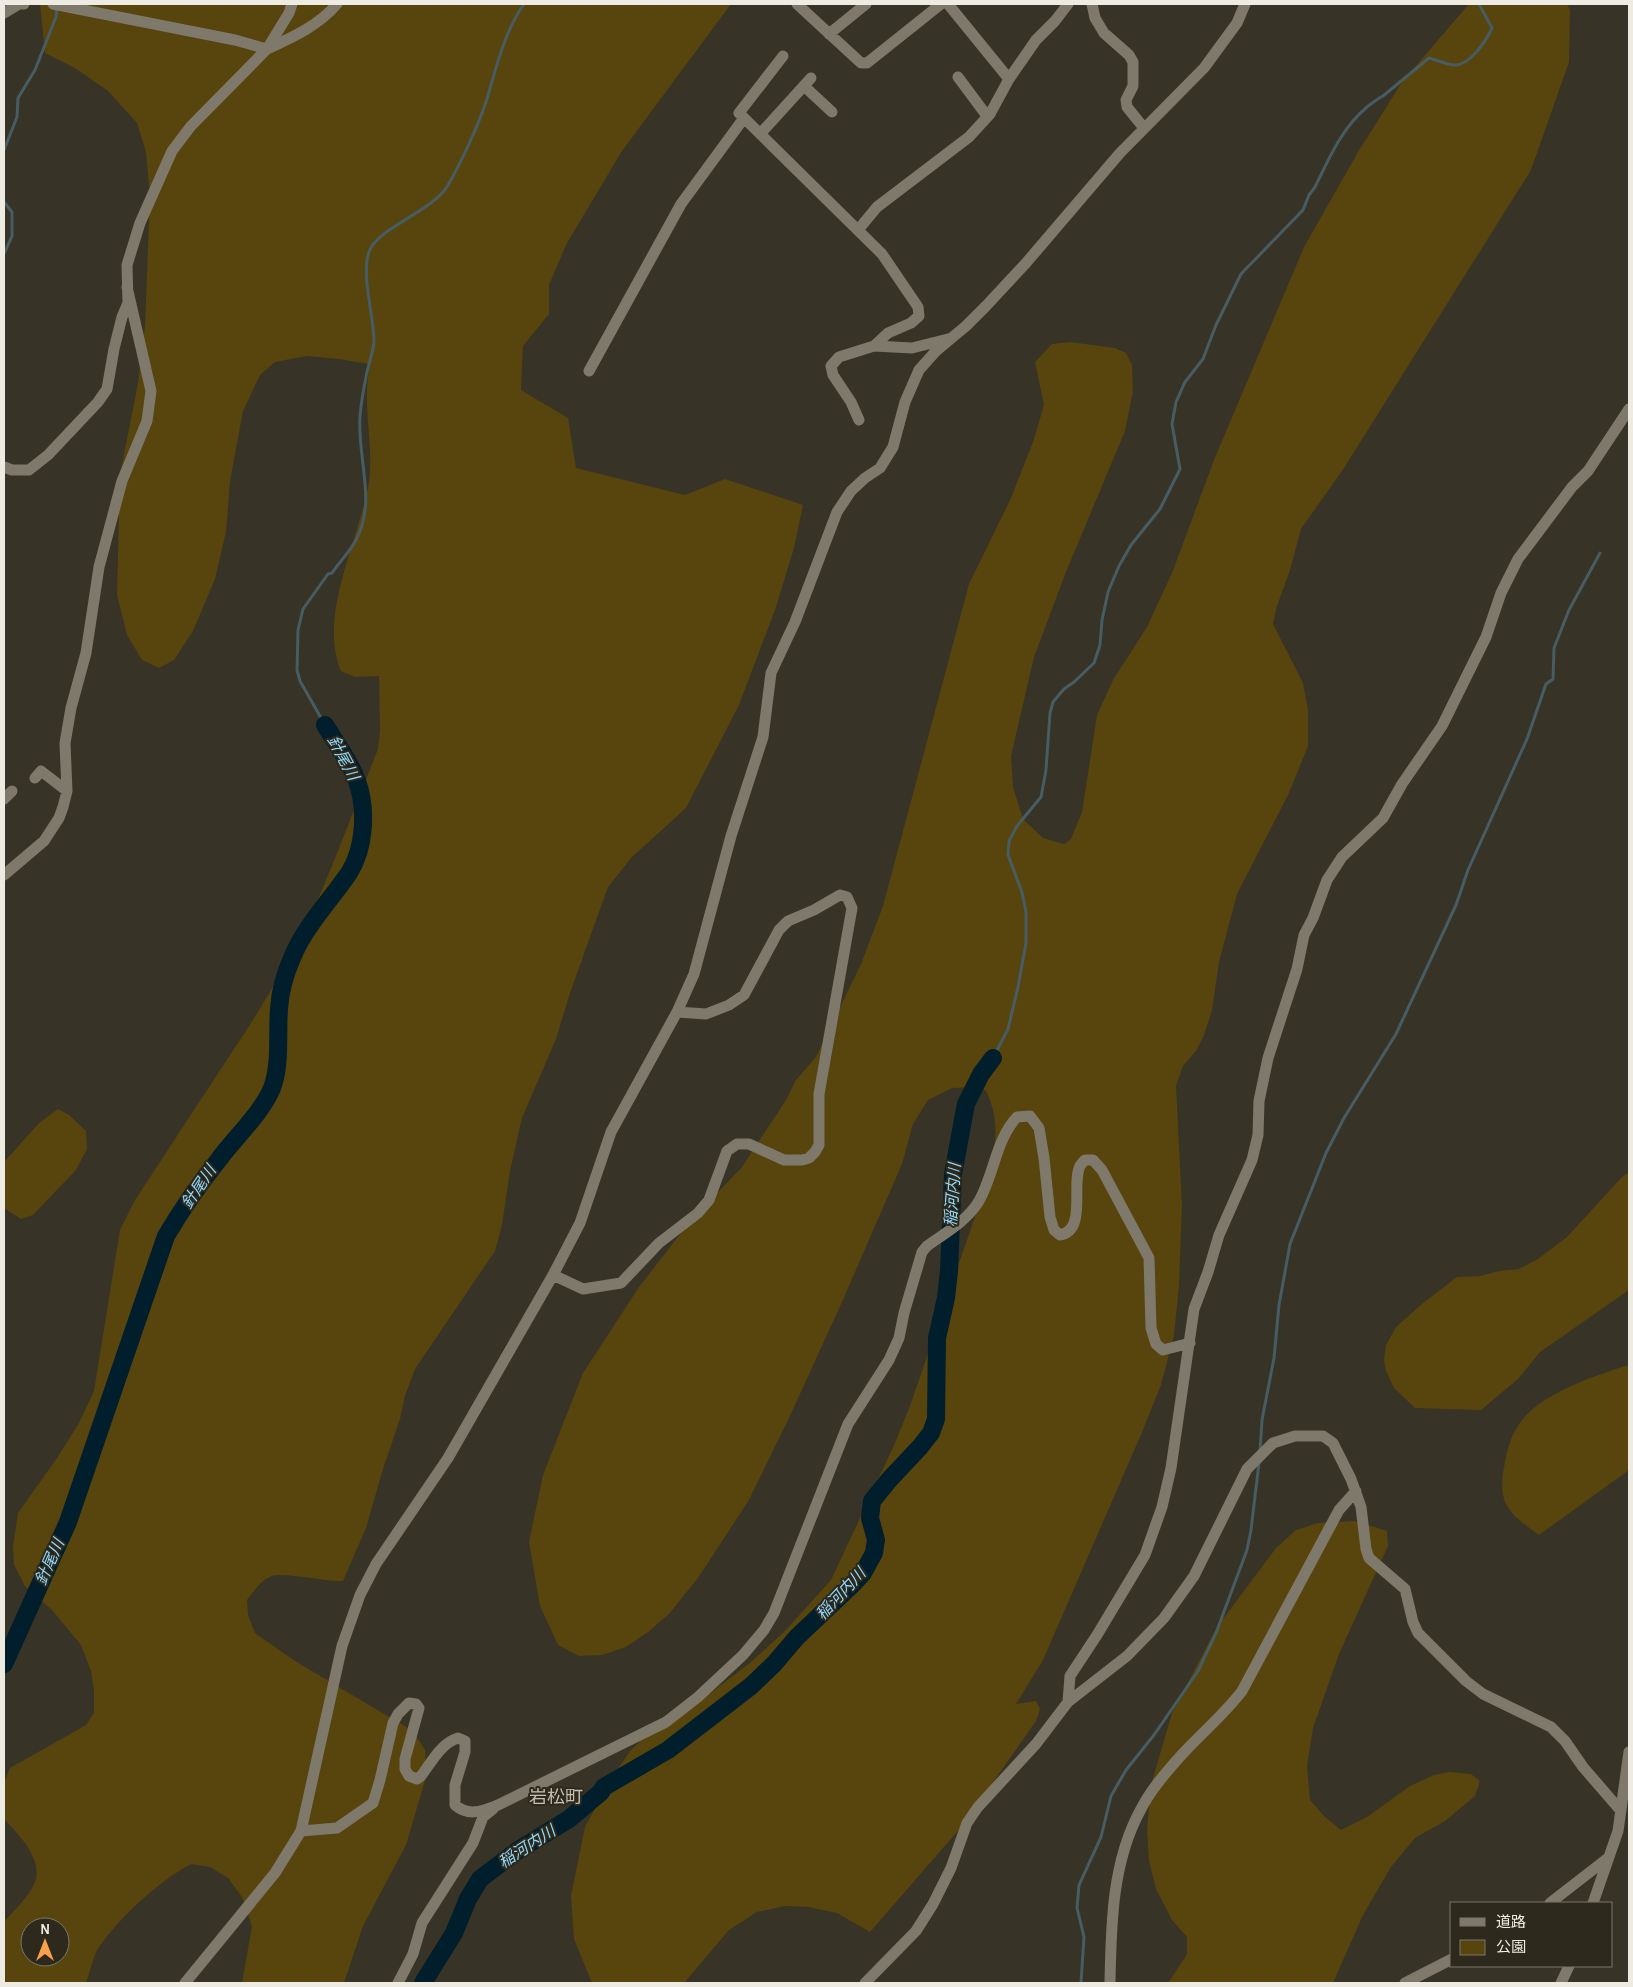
<svg xmlns="http://www.w3.org/2000/svg" width="1633" height="1987" font-family="'Alegreya Sans','Noto Sans JP',sans-serif">
<style>
.green{fill:#57450d;fill-rule:evenodd}
.lines{fill:none;stroke-linecap:round;stroke-linejoin:round}
.stream{stroke:#475c63;stroke-width:3}
.river{stroke:#001e2c;stroke-width:18}
.street{stroke:#7e796b;stroke-width:11}
.labels{text-anchor:middle;dominant-baseline:central;stroke-width:4;stroke-linejoin:round;paint-order:stroke}
.water-label{font-size:16px;font-style:italic;fill:#91d9fc;stroke:#2d291d}
.quarter-label{font-size:18px;fill:#c5bfb0;stroke:#2d291d}
</style>
<rect width="100%" height="100%" fill="#373326"/>
<path class="green" d="M40 4H731L622 151 567 243 549 285V314L523 346 521 390 568 418 576 468 685 495 725 479 803 505 794 548 775 610 739 705 686 808 632 857 608 887 570 993 556 1039 522 1118 510 1171 502 1225 495 1251 415 1369 405 1396 400 1419 383 1469 366 1528 343 1581C325 1582 285 1572 272 1576 261 1580 254 1591 247 1600L248 1615 255 1633 295 1661 413 1731 425 1750 426 1777 406 1845 363 1926 344 1983H242L252 1926 242 1897 228 1878 210 1867 191 1864C158 1882 122 1915 99 1947 93 1956 90 1972 86 1983H4V1922C14 1910 29 1897 35 1882 43 1858 18 1834 4 1819V1783L10 1768 86 1725 94 1713V1691L91 1671 81 1645 52 1610 25 1586 14 1565 13 1546 18 1513 57 1458 79 1423 94 1391 120 1230 135 1200 253 1020 299 944 334 861 378 749 380 729 379 676 355 677 341 671C317 616 360 538 369 482 373 452 366 420 367 390 367 381 369 372 369 364L339 359 307 356 275 362 260 375 243 411 230 481 226 532 215 579 193 631 174 660 159 668 142 660 127 635 117 595 120 475 138 383 145 326 150 196 146 152 137 123 108 91 75 68 45 53ZM30 1927H60V1957H30Z
M1469 4H1567L1570 10 1569 62 1531 170 1344 468 1301 529 1290 570 1276 609 1273 624 1303 683 1308 709V746L1289 793 1237 894 1219 962 1212 1010 1204 1035 1196 1051 1183 1066 1176 1086 1182 1205 1179 1285 1174 1335 1161 1385 1140 1437 1043 1660 1016 1704 1036 1701 1040 1709 1036 1721 963 1825 870 1932 837 1913 809 1907 785 1906 757 1912 729 1930 684 1983H592L574 1939 571 1896 585 1827 611 1779 630 1751 667 1715 712 1692 751 1662 784 1632 831 1580 895 1443 910 1406 992 1167C996 1138 999 1118 986 1091L977 1087 952 1088 928 1100 913 1124 902 1164 842 1302 789 1418 749 1500 698 1578 669 1614 648 1632 626 1647 602 1655 579 1656 558 1645 540 1606 529 1542 543 1475 583 1373 639 1287 688 1224 742 1167 786 1100 796 1080 816 1057 861 964 883 906 969 584 1011 498 1033 442 1044 405 1035 362 1052 344 1070 342 1115 348 1126 353 1132 365 1133 391 1125 431 1066 572 1034 657 1011 756 1013 787 1023 819 1043 838 1064 844 1071 839 1082 812 1097 715 1113 680 1147 627 1172 573 1214 460 1304 247 1358 152 1402 82Z
M58 1109 69 1115 86 1131 87 1149 76 1170 33 1215 21 1219 4 1208V1162L39 1123Z
M1629 1172V1290L1540 1352 1518 1379 1481 1410 1415 1408 1394 1388 1386 1371 1384 1360 1386 1345 1396 1327 1423 1303 1457 1277 1480 1276 1499 1271 1519 1269 1538 1259 1567 1237 1621 1178Z
M1629 1365V1470L1539 1535C1510 1514 1497 1505 1504 1467 1507 1451 1510 1437 1519 1424 1539 1394 1596 1375 1629 1365Z
M1355 1521 1387 1531 1388 1546 1339 1654 1313 1728 1307 1766 1310 1800 1325 1817 1341 1830 1367 1817 1410 1786 1434 1775 1449 1772 1471 1774 1480 1781 1475 1796 1445 1821 1415 1838 1391 1867 1363 1915 1333 1983H1168L1187 1954V1937L1172 1920 1156 1889 1149 1861 1147 1828 1151 1785 1172 1713 1217 1627 1276 1548 1296 1530 1318 1523Z"/>
<g class="lines">
<path class="stream" d="M4 150 17 117 18 98 35 70 56 17 57 7
M4 202 12 212V236L4 254
M325 725 300 681 297 670 298 630 303 609 328 574 332 573C339 562 350 552 356 540 377 501 357 458 360 417 361 401 364 387 367 372 369 363 373 352 374 342 374 317 361 275 369 252 376 228 433 212 448 185 461 163 478 126 486 102 496 69 504 32 524 4
M993 1058 1008 1029 1018 987 1026 943V912L1022 892 1008 855 1009 841 1017 826 1041 797 1046 770 1050 713 1053 702 1064 689 1074 682 1094 663 1100 645 1102 620 1108 592 1119 566 1131 545 1160 509 1180 469 1172 424 1176 402 1185 382 1203 359 1216 325 1241 274 1303 210 1309 195 1315 187C1330 157 1341 129 1367 107 1372 103 1377 99 1383 96L1429 58C1437 60 1445 64 1453 65 1469 67 1486 41 1492 28L1479 4
M1260 1452 1262 1420 1274 1358 1279 1305 1290 1244 1326 1153 1344 1118 1396 1034 1456 905 1468 870 1527 739 1546 684 1553 679 1554 648 1569 610 1600 553
M1081 1983 1084 1937 1077 1908 1079 1885 1101 1837 1111 1796 1126 1770 1154 1735 1198 1671 1216 1633 1247 1550 1251 1530 1259 1463"/>
<path class="river" d="M4 1664 68 1522 166 1236C182 1209 200 1183 220 1158 235 1138 263 1111 272 1088 281 1064 277 1034 279 1009 280 992 285 974 292 958 305 926 330 901 349 873 365 848 367 809 357 781 350 761 336 743 325 725
M423 1983 454 1933 468 1899 480 1879 517 1851 569 1819 601 1792 604 1787 668 1750 751 1686 774 1664 797 1637 853 1584 863 1573 874 1553 876 1540 870 1518 872 1501 889 1480 920 1447 931 1433 936 1419 937 1338 946 1298 949 1271 953 1174 966 1104 981 1074 993 1058"/>
<path class="street" d="M53 4 235 40 267 49C293 37 318 26 337 4
M797 4 861 63H867L941 4
M948 4 1009 79
M1092 4 1095 18 1104 33 1129 55 1133 62V86L1126 100 1127 107 1144 128
M4 13 19 4H24
M829 34 866 4
M783 56 739 113 882 254 918 307 919 316 911 323 888 333 874 346
M958 77 987 116
M804 86 832 112
M760 134 811 78
M858 230 877 207 969 137 990 114 1009 79 1036 40 1055 21 1068 4
M589 371 681 204 744 118
M859 420 851 402 833 375 831 366 839 357 874 346 912 348 948 339
M4 467 12 470H29L48 455 98 402 107 389 114 349 122 317 128 303 127 265 140 223 172 151 191 126 267 49 289 13 292 4
M35 778 41 771 67 791
M4 799 12 791
M4 875 44 841 59 818 63 807 67 791 65 743 71 708 86 653 99 567 122 481 147 421 151 391 127 287
M553 1275 583 1289 621 1283 659 1243 698 1213 709 1200 727 1151 737 1144H749L784 1160H802L809 1158 815 1152 819 1145V1094L852 908 847 897 840 895 814 910 788 921 779 930 744 995 729 1005 706 1014 677 1012
M1068 1702 1070 1676 1097 1635 1145 1555 1162 1507 1171 1468 1194 1309 1208 1272 1219 1235 1252 1160 1258 1135 1259 1101 1268 1058 1297 969 1304 935 1313 918 1327 880 1342 857 1383 818 1402 784 1442 726 1486 637 1501 593 1518 559 1572 487 1588 471 1629 409
M301 1831 337 1828 373 1803 380 1780 393 1723 398 1714 409 1703 416 1704 419 1708 405 1759V1769L409 1776 417 1779 421 1776C431 1763 441 1743 458 1738L465 1741V1752L455 1785V1805C469 1817 482 1811 498 1805L666 1722 698 1697 743 1655 764 1630 774 1613 848 1424 889 1360 899 1338 904 1313 922 1252 927 1246C945 1233 967 1221 979 1201 994 1175 996 1139 1017 1117L1030 1116 1039 1128 1044 1158 1050 1217 1054 1230 1060 1235C1087 1231 1071 1184 1080 1166 1081 1164 1083 1162 1085 1160H1093L1102 1170 1149 1258 1151 1328 1156 1344 1163 1350 1190 1343
M1550 1903 1608 1858
M1593 1903 1618 1831 1629 1752
M185 1983 275 1873 301 1831 342 1646 360 1595 376 1564 448 1458 553 1275 580 1223 611 1132 677 1012 694 974 731 836 763 737 771 673 795 622 837 512 851 491 865 478 880 468 893 447 905 402 919 370 936 351 966 326 986 306 1026 263 1120 153 1204 68 1237 23 1245 4
M398 1983 413 1954 422 1923 473 1843 483 1817 493 1809
M865 1983 916 1931 933 1904 951 1868 967 1823 978 1807 1036 1744 1068 1702 1127 1656 1164 1618 1194 1576 1247 1469 1273 1443 1295 1436H1323L1333 1443 1351 1479 1361 1507 1366 1549 1369 1558 1405 1589 1413 1622 1418 1633 1466 1681 1483 1694 1551 1727 1565 1741 1583 1767 1621 1811
M1110 1983C1111 1925 1112 1861 1141 1809 1150 1791 1164 1775 1177 1760 1198 1736 1223 1716 1242 1691L1339 1510 1356 1491
M1405 1983 1452 1959
M1561 1983 1569 1966"/>
</g>
<g class="labels">
<g class="water-label">
<text transform="translate(343 758) rotate(62)">針尾川</text>
<text transform="translate(199 1187) rotate(-56)">針尾川</text>
<text transform="translate(953 1195) rotate(-86)">稲河内川</text>
<text transform="translate(50 1562) rotate(-66)">針尾川</text>
<text transform="translate(841 1594) rotate(-47)">稲河内川</text>
<text transform="translate(527 1847) rotate(-33)">稲河内川</text>
</g>
<g class="quarter-label">
<text x="556" y="1798">岩松町</text>
</g>
</g>
<rect width="1633" height="1987" fill="none" stroke="#eeebe3" stroke-width="10"/>
<rect x="1450" y="1902" width="162" height="65" fill="#2d291d" stroke="#7a776c"/>
<rect x="1460" y="1918" width="25" height="8" fill="#7e796b" stroke="#7a776c"/>
<text x="1496" y="1927" font-size="15" fill="#eeebe3">道路</text>
<rect x="1460" y="1940" width="25" height="15" fill="#57450d" stroke="#7a776c"/>
<text x="1496" y="1952" font-size="15" fill="#eeebe3">公園</text>
<g transform="translate(45 1942)"><circle r="24" fill="#2d291d" stroke="#7a776c"/>
<path d="M0-4L9 19L0 12L-9 19Z" fill="#f8a14a"/>
<text y="-8" font-size="14" font-weight="bold" text-anchor="middle" fill="#eeebe3">N</text>
</g>
</svg>
